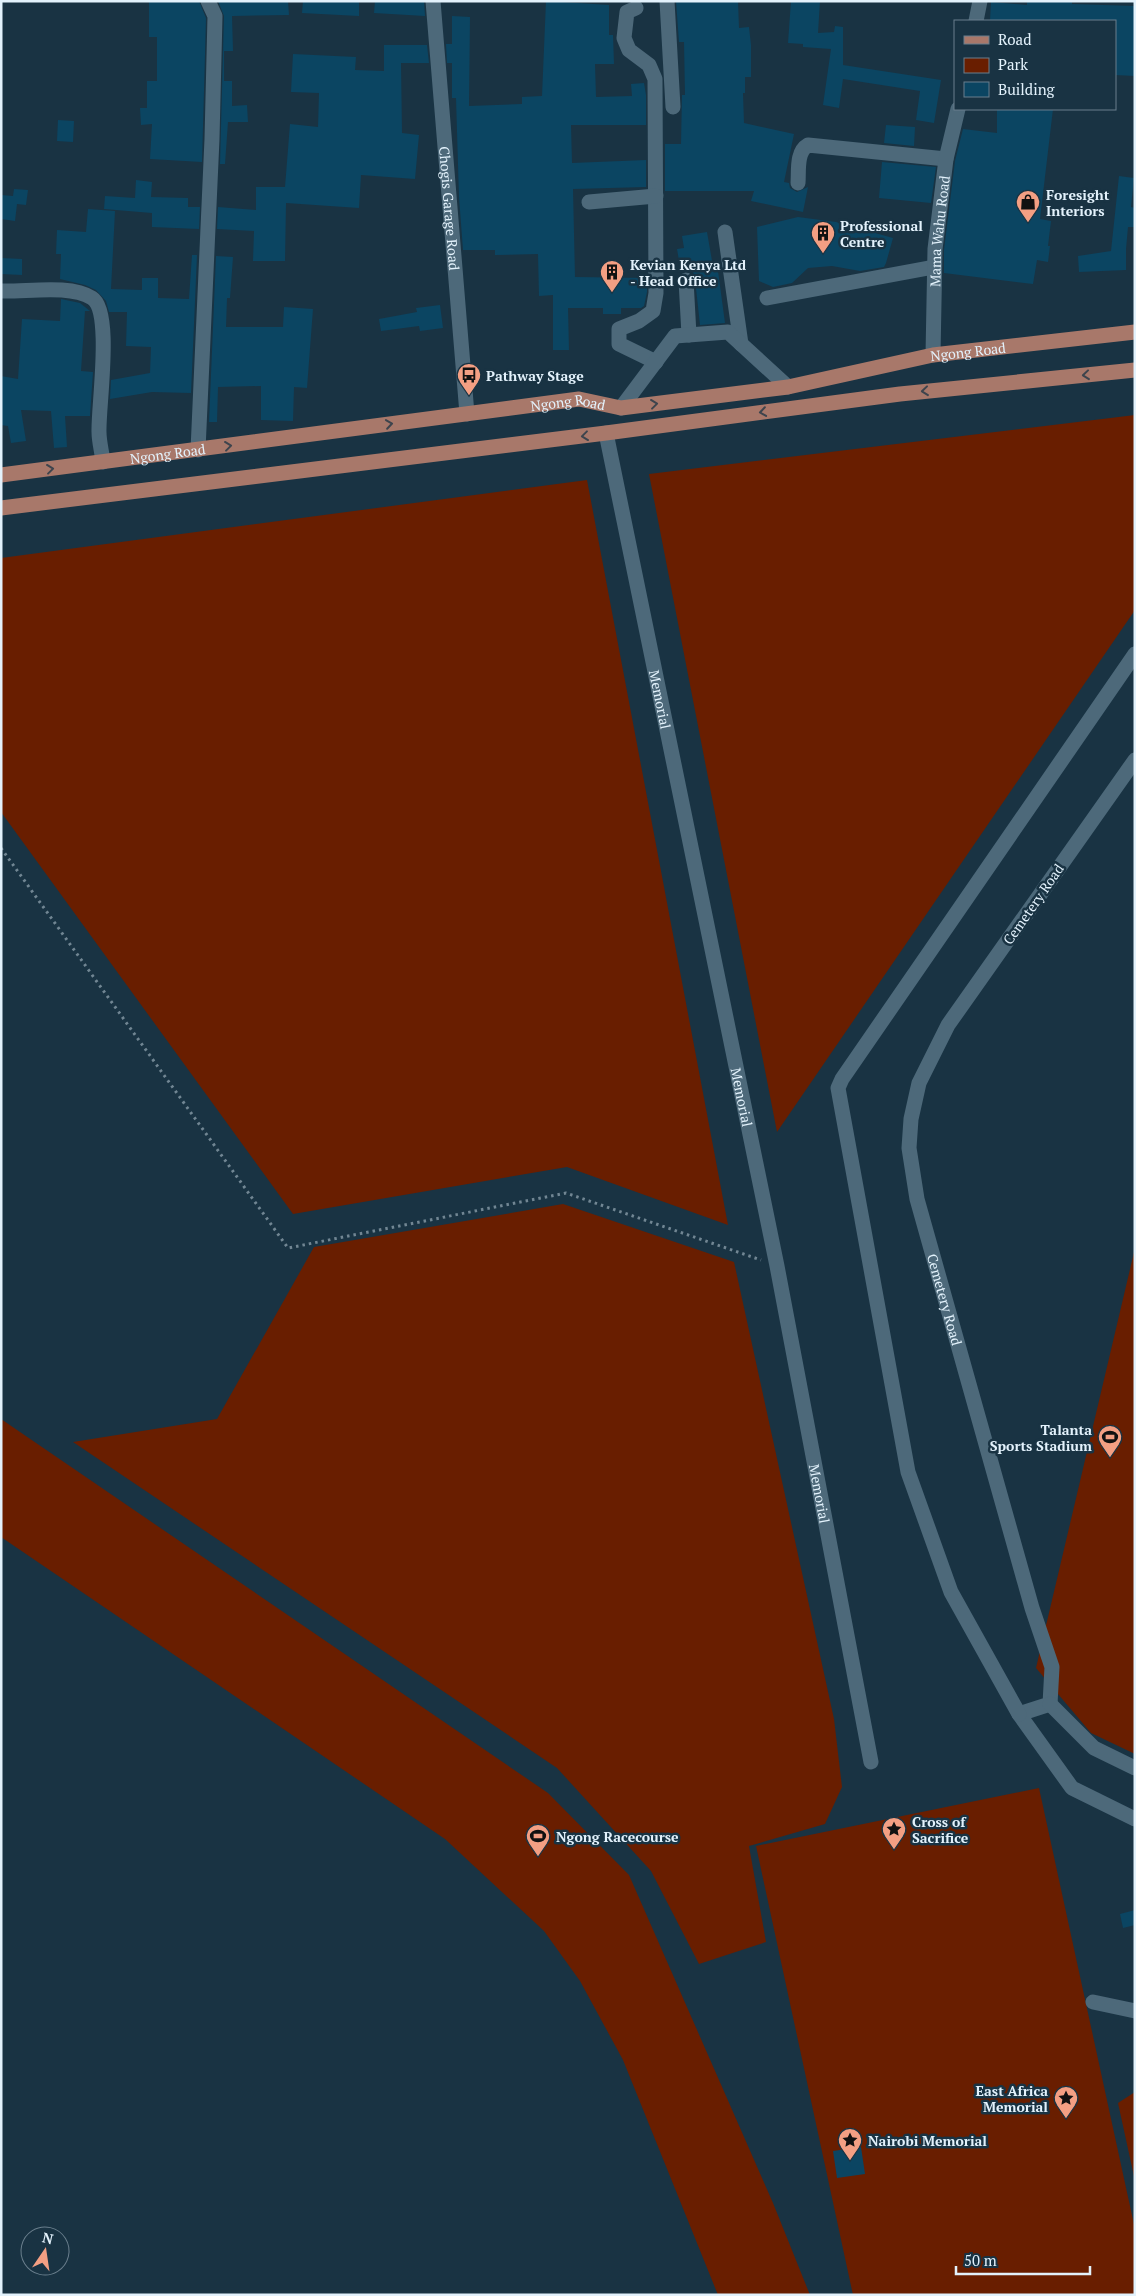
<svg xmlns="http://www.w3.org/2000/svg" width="1136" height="2296" font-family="'PT Serif',serif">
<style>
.green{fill:#691e00}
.building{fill:#0b4562}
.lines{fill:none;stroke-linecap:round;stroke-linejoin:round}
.path{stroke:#718693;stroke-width:3;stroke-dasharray:2.5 4;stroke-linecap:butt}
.minor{stroke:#4d697a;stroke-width:15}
.major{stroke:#a8786a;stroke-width:15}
.oneway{stroke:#3d444d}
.labels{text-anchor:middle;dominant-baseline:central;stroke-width:5;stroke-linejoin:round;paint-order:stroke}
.poi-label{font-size:14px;font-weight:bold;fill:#e3f2fc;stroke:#193343;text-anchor:start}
.street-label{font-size:14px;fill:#e3f2fc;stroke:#193343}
</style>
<rect width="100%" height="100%" fill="#193343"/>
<path class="green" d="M1135 415V610L777 1132 649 474Z
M587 480 728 1225 567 1167 293 1214 1 812V558Z
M563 1204 734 1262 834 1719 842 1787 825 1824 749 1846 766 1942 699 1964 651 1871 557 1768 73 1442 217 1419 314 1247Z
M1135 1248V1754L1091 1733 1036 1668Z
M1 1419 548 1793 629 1875 773 2203 810 2295H718L623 2060 580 1981 544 1931 445 1839 1 1537Z
M1039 1788 1135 2229V2295H853L756 1846Z
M1135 2092V2181L1118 2103Z"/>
<path class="building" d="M149 1H199L206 18 202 162 150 159 152 124 141 125 140 108H147V81H157V37H149Z
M218 1H288L289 15 232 16 233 51H224V81H232V106L247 105 248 122H228L225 164H220L224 16Z
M303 1H359V16L302 13Z
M375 1H424L425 16 374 13Z
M546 1 609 5V35H613L614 64H595L596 97 632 96 631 84 644 83 646 95V125H571L572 163 646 160V187L573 189 575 277 647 278V292L644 306 641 308H621V314H603V308H568L569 350H553V295L539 296 538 254 495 255V250H463L459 197 456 98H452V63H447L446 44H452V16L470 17 469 106 522 104V97L542 96Z
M676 1H738L739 28 749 27 751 45V77H745V93H743L744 123 794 134 784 182 789 183 790 188 797 192 808 187 803 212 751 201 754 191H665V144H681L682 95H685L684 42H679Z
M791 1H820L818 33 834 32 835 26 843 27V65L941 80 934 123 916 120 920 91 843 79 839 108 823 105 831 49 803 47V44L788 43Z
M1027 1H1072V4L1135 6V76L1115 75V21H990L991 2 1027 5Z
M384 45H427L429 63H401L402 133 419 135 415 179 361 175 359 208 286 203 285 261H253L254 231 217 229 218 207 256 210V187H285L290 124 318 127 319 93 291 92 293 54 356 57 355 70 384 71Z
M997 109H1053L1040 219 1051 221 1048 246H1050L1048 262 1037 260 1033 284 944 273V250L955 161 963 129 997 133Z
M58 120 74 121 73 142 57 141Z
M886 125 915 127 914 146 884 143Z
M882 162 936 167 931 203 879 198Z
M1119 176 1134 178 1131 207 1135 208V227H1128L1126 249V270L1079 272 1078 256 1111 251Z
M136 180 152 182 151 197 188 198V207H200L199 229 152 227V213L104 209 105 196 135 198Z
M14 189 28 190 26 205 17 204 15 221 1 219V195L13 196Z
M88 209 115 211 111 289 142 290V278H158V298L189 299 192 255H197L191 393 152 392 110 399 111 380 150 373 151 347 126 346 127 312H109L106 301 96 290 85 285 60 279 61 254H56L57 230 86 232Z
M798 217 836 222 893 238 886 263 884 267 860 271 832 266 808 268 792 283 773 287 759 281 757 227Z
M707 232 714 272 718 271 725 323 700 325 695 279 693 272H681L677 249 684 248 682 236Z
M216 256 233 257 230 298H227L226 327H283L284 307 313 309 307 388 294 387 293 421 261 420V386L218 387 217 422H209Z
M1 258 22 259V275L1 274Z
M61 299 80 303 90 311H85L81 371 93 372 90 416H65L67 447 54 448 51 411 21 410 26 441 11 443 8 426 1 425V376L18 379 22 319 60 321Z
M440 305 443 328 420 331 419 326 381 331 379 319 417 312 416 308Z
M1135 1910V1925L1123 1928 1120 1914Z
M861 2147 865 2174 837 2178 833 2151Z"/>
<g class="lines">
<path class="path" d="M1 848 288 1248 566 1193 761 1260"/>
<g class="minor">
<path id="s1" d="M433 1 467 414"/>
<path d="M667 1 673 107"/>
<path d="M636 8 627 12 624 38 629 50 649 65 655 79 656 293 653 311 639 321 619 329V344L656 362"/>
<path d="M976 21 980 1"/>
<path d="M798 183C799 171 796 152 808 145L946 159"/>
<path d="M589 202 656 196"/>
<path d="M725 232 741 344"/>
<path d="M686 280 689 335"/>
<path d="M1 291C27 292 70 284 92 298 113 311 98 407 99 432 99 442 102 452 103 462"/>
<path d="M767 298 934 267"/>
<path id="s2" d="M933 355 935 249 946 159 958 109"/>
<path d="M621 408 675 336 728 332 788 387"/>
<path id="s3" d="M606 433 777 1266 871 1762"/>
<path d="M198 450 212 139 215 16 208 1"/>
<path id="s4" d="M1135 760 948 1025 919 1083 911 1119 909 1148 917 1199 1032 1608 1052 1667 1050 1704 1019 1714 1072 1788 1135 1819"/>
<path d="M1050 1704 1094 1748 1135 1768"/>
<path d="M1019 1714 951 1592 908 1472 838 1088 842 1079 1135 654"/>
<path d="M1093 2002 1135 2011"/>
</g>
<g class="major">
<path id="s5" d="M1 475 579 399 621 408 788 387 933 355 1135 332"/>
<path d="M1 508 606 433 900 394 1135 370"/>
</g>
</g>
<defs><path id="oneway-chevron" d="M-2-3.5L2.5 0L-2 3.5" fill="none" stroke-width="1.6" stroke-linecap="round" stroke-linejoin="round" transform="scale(1.25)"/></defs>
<g class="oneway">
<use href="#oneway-chevron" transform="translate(1086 375) rotate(174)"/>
<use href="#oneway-chevron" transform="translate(925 391) rotate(174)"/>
<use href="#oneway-chevron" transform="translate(654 404) rotate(-7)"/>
<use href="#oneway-chevron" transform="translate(763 412) rotate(172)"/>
<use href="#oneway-chevron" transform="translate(389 424) rotate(-8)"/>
<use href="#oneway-chevron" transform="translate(585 436) rotate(173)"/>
<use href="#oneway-chevron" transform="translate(228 446) rotate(-7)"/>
<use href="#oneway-chevron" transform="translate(50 469) rotate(-7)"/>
</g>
<defs>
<g id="shop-pin" transform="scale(1.25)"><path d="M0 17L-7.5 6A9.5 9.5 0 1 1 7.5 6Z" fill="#f39f83" stroke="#193343"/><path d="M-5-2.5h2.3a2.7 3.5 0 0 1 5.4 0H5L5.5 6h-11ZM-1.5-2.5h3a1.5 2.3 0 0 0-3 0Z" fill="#111"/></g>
<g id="building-pin" transform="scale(1.25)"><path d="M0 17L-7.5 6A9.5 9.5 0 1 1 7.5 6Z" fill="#f39f83" stroke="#193343"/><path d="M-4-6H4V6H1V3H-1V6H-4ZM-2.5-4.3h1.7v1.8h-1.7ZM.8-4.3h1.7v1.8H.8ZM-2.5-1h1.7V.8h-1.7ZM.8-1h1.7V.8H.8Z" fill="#111"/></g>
<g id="bus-pin" transform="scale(1.25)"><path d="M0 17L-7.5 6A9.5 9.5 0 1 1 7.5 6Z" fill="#f39f83" stroke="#193343"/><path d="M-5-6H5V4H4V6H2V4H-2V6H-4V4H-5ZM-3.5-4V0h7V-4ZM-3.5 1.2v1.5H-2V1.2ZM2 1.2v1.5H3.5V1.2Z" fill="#111"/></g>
<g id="stadium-pin" transform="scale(1.25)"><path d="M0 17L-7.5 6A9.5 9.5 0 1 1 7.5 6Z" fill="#f39f83" stroke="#193343"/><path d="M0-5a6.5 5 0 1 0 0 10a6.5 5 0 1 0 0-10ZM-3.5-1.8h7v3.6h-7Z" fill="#111"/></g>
<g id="sight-pin" transform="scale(1.25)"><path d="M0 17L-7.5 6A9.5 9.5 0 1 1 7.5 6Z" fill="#f39f83" stroke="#193343"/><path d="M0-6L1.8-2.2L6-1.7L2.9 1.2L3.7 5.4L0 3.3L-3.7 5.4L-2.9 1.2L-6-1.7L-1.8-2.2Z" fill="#111"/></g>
</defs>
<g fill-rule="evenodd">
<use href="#shop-pin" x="1028" y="202"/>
<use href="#building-pin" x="823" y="233"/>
<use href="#building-pin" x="612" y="272"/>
<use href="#bus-pin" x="469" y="375"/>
<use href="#stadium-pin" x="1110" y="1437"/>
<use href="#sight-pin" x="894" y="1829"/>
<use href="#stadium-pin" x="538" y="1836"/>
<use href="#sight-pin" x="1066" y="2098"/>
<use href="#sight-pin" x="850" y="2140"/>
</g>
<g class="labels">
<g class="poi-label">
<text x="1046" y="194">Foresight<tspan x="1046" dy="16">Interiors</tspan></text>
<text x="840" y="225">Professional<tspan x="840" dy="16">Centre</tspan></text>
<text x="630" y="264">Kevian Kenya Ltd<tspan x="630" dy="16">- Head Office</tspan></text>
<text x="486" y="375">Pathway Stage</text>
<text x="1092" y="1429" text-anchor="end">Talanta<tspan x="1092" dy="16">Sports Stadium</tspan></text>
<text x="912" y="1821">Cross of<tspan x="912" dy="16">Sacrifice</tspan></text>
<text x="556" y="1836">Ngong Racecourse</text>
<text x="1048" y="2090" text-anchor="end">East Africa<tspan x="1048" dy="16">Memorial</tspan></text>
<text x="868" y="2140">Nairobi Memorial</text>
</g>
<g class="street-label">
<text stroke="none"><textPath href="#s1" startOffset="208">Chogis Garage Road</textPath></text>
<text stroke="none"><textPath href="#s2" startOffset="124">Mama Wahu Road</textPath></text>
<text stroke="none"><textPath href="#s5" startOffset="978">Ngong Road</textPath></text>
<text stroke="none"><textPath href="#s5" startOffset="572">Ngong Road</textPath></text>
<text stroke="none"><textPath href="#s5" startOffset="168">Ngong Road</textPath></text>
<text stroke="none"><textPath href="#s3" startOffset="272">Memorial</textPath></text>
<text transform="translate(1033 904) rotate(-55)">Cemetery Road</text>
<text stroke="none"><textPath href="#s3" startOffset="678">Memorial</textPath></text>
<text stroke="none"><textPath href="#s4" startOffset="611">Cemetery Road</textPath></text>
<text stroke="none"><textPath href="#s3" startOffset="1082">Memorial</textPath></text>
</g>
</g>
<rect width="1136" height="2296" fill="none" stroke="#e3f2fc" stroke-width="5"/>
<rect x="954" y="20" width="162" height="90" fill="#193343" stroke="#6a7f8d"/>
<rect x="964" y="36" width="25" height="8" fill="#a8786a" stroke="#6a7f8d"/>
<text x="998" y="45" font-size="15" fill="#e3f2fc">Road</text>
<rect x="964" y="58" width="25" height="15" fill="#691e00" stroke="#6a7f8d"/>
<text x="998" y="70" font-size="15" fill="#e3f2fc">Park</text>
<rect x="964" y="82" width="25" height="15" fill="#0b4562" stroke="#6a7f8d"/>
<text x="998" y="95" font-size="15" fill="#e3f2fc">Building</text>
<g transform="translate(45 2251) rotate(13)"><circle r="24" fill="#193343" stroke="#6a7f8d"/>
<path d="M0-4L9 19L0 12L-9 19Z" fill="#f39f83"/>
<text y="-8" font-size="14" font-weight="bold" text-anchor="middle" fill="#e3f2fc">N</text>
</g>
<path d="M956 2266v8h134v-8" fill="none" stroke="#e3f2fc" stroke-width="2.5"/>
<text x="964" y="2266" font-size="15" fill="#e3f2fc" stroke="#193343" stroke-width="4" paint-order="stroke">50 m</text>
</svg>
